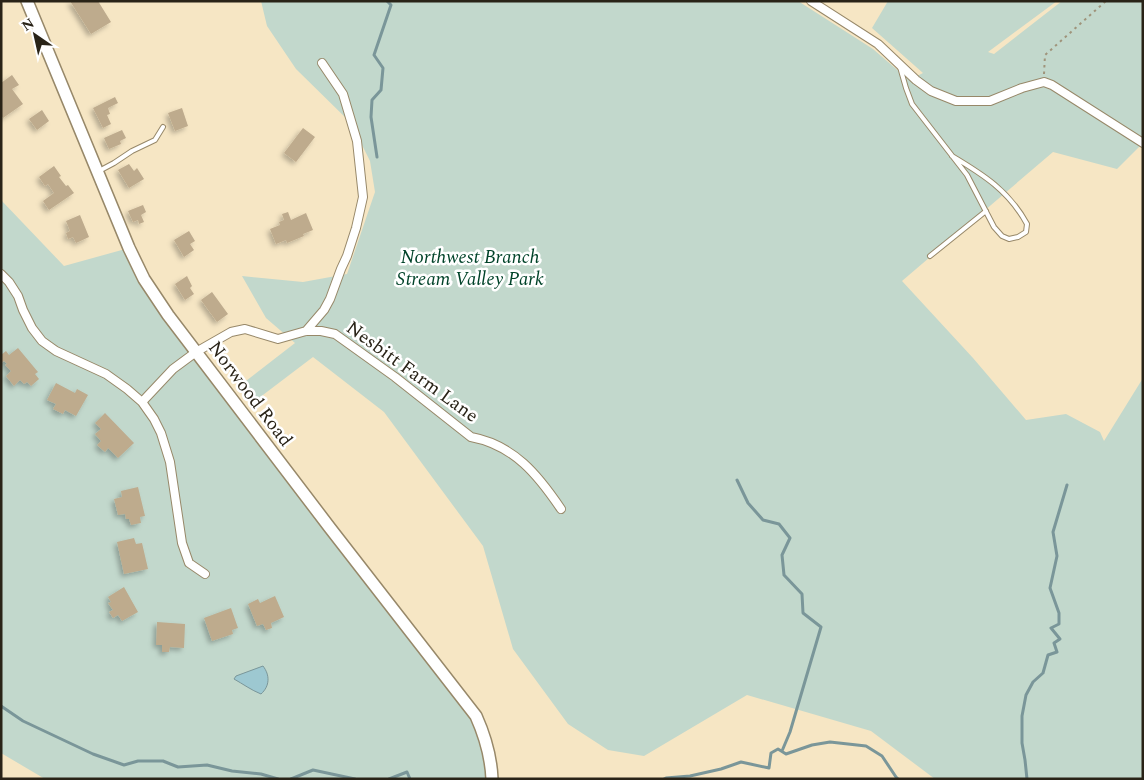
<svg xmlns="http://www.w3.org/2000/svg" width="1144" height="780" font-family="Spectral,serif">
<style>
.green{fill:#c2d8cc}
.water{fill:#9dc8d1;stroke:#7a9699}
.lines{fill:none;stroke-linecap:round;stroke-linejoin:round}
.stream{stroke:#7a9699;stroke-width:3}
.building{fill:#beab8d;filter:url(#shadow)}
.lane-casing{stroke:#978869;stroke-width:6}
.street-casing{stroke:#978869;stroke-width:10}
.secondary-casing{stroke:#978869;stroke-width:14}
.path{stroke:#9f947b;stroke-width:2;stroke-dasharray:2.5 4;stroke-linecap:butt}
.lane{stroke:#fff;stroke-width:4}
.street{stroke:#fff;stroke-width:8}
.secondary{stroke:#fff;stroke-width:11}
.labels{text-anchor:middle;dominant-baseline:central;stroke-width:5;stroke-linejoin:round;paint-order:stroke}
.park-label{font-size:19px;font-style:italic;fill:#004329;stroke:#fff}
.street-label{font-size:19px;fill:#292317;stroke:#fff}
</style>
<defs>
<filter id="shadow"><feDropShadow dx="-3" dy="3" stdDeviation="2.5" flood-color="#0004"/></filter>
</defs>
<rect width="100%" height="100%" fill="#f6e6c4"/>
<path class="green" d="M261 1H798L873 49 909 80 923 73 872 28 888 1H1057L988 52 994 54 1062 1H1143V148L1140 146 1117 169 1053 152 902 281 973 358 1026 420 1066 414 1100 432 1104 441 1143 378V779H935L871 731 747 695 644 756 608 750 568 724 513 649 483 546 384 412 313 357 255 401 242 384 295 343 266 318 242 276 303 282 347 274 375 192 370 161 351 123 296 69 267 26Z
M1 200 64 266 129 248 144 279 476 716 492 779H45L1 753Z"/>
<path class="water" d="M263 666C270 675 270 686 261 694 251 690 243 684 234 679L236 676Z"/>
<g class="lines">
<path class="stream" d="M377 157 371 117 372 100 381 90 383 68 374 55 391 5 387 1
M737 480 748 503 763 520 779 524 790 538 782 555 784 575 802 594 803 613 821 627 790 732 782 751
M1 706 23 721 93 754 124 765 138 761H163L178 767 207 765 232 771 261 774 278 779
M291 779 313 770 355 779
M389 779 407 772 410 779
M664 779 666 778 690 776 721 769 741 762 769 768 771 753 778 749 786 754 812 745 830 742 866 746 882 756 896 777 898 779
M1027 779 1025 760 1022 743V716L1026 695 1033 682 1043 673 1048 655 1057 652 1054 643 1060 639 1051 628 1059 624V613L1050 588 1057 556 1053 532 1067 485"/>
</g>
<path class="building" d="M70 1H98L111 22 91 34Z
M12 75 19 85 12 89 23 104 3 118 1 115V83Z
M115 97 118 103 108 108 110 114 107 115 111 124 103 128 93 108Z
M182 108 188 126 175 131 168 113Z
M42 110 49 121 37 130 29 119Z
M303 128 315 137 296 162 284 153Z
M122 130 126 138 120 141 121 144 109 149 104 138Z
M129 164 134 171 137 168 144 179 129 188 118 170Z
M54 166 61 176 59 177 66 186 68 185 74 193 49 210 43 201 54 193 48 184 45 186 39 177Z
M143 205 146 212 141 215 144 222 139 224 138 220 133 222 128 211Z
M288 212 291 220 306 213 313 230 303 234 304 236 287 243 286 240 276 244 270 229 280 225 279 222 284 220 282 214Z
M80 215 89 237 76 243 73 237 68 239 66 233 70 231 66 221Z
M189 231 195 241 190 244 194 250 184 257 174 240Z
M187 276 192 286 190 288 194 294 185 300 175 284Z
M212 292 228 314 217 322 201 300Z
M18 348 38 372 35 374 39 379 31 386 27 382 24 384 20 380 14 386 6 376 11 371 5 365 7 364 4 361 1 363V355L6 351 9 355Z
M56 383 75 393 77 389 88 395 76 416 65 410 63 414 53 409 56 404 47 400Z
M105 413 134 443 118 458 108 448 105 452 97 445 101 441 95 434 101 429 95 423Z
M138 487 145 516 140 517 141 523 131 525 129 519H126L125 514 118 515 114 499 122 497 121 491Z
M134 538 136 544 142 543 148 569 124 574 117 542Z
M124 587 138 612 122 621 118 615 113 618 109 612 113 610 108 603 111 602 108 597Z
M275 596 284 617 271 623 272 628 266 630 263 624 257 626 248 604 258 599 260 603Z
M231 608 238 628 232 630 233 634 212 641 204 618Z
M157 622 185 624 184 648 170 647 169 652H162V645H156Z"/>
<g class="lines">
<g class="lane-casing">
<path id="lane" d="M900 67 906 88 912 104 967 175 994 227 1002 236 1009 239 1018 237 1026 232 1027 224C1009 191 984 175 952 156
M99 171 114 163 132 151 155 140 163 127
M930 256 986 211"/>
</g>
<g class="street-casing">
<path id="street" d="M811 1 878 44 916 80 931 91 956 101H990L1022 88 1044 82 1052 85 1143 143
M1 274 9 282 18 296 23 310 32 328 42 341 56 351 106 374 127 389 142 402 154 419 161 433 170 462 182 543 189 563 205 574
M306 331 324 310 330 299 341 269 347 256 356 228 363 197 357 141 343 94 322 63
M142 402 173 369 196 352 231 332 245 329 278 339 306 331H321L335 334 395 377 471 437C514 445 538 475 561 509"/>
</g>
<g class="secondary-casing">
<path id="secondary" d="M27 1 129 248 144 279 168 315 330 528 476 716C485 736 491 756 492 779"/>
</g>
<path class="path" d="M1044 74 1045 55 1106 1"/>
<use href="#lane" class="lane"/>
<use href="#street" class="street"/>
<use href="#secondary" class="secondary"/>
</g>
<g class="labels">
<g class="park-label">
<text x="470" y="257">Northwest Branch<tspan x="470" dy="22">Stream Valley Park</tspan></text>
</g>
<g class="street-label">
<text transform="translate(412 372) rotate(36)">Nesbitt Farm Lane</text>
<text transform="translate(250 394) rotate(53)">Norwood Road</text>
</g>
</g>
<rect width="1144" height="780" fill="none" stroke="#292317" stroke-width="5"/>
<g transform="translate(35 35) rotate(326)" stroke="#ffffff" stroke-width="4" paint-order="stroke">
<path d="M0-4L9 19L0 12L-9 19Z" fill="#292317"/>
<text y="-8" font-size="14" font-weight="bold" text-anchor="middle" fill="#292317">N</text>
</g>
</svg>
